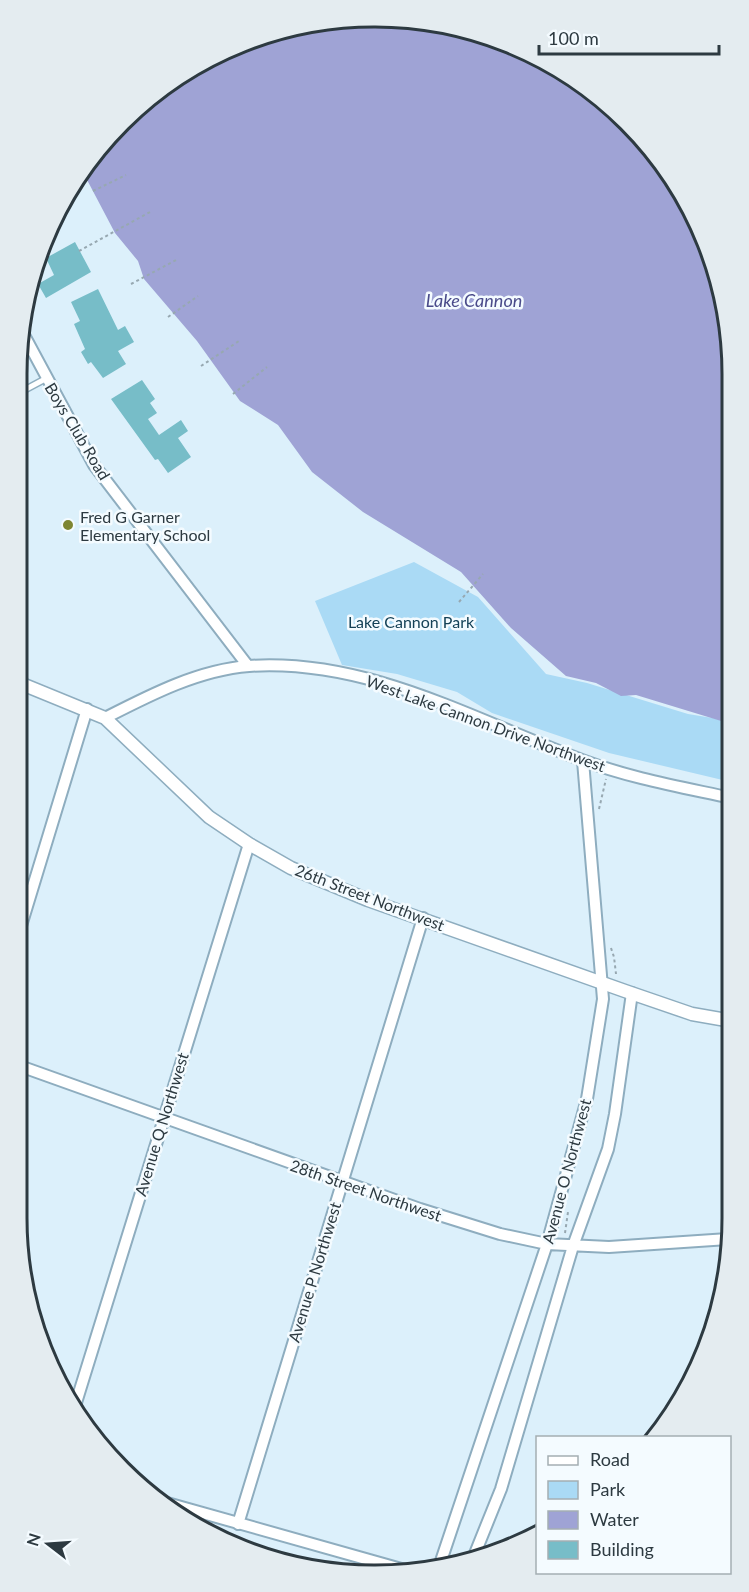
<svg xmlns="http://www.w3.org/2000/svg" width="749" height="1592" font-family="Lato,sans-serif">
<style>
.green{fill:#aadaf5}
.water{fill:#9fa3d5}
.building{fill:#77bdc8}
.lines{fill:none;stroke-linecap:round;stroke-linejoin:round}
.service-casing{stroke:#8eadbf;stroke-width:8}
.minor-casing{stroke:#8eadbf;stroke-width:14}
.tertiary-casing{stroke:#8eadbf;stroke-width:15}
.path{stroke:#97a8b1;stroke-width:2;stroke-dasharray:3 3;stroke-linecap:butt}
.service{stroke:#fff;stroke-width:5}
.minor{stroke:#fff;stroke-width:10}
.tertiary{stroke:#fff;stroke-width:12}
.poi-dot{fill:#7e8632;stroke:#f4fbff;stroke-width:2}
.labels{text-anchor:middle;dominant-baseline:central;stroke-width:5;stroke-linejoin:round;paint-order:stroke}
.street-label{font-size:16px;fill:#2d3a41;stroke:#f4fbff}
.poi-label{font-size:16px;fill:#2d3a41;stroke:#f4fbff;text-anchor:start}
.park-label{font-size:16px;fill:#144157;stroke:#f4fbff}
.water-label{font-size:18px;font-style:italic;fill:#4a4b8a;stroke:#f4fbff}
.rim{fill:none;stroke:#2d3a41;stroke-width:3}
</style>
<rect width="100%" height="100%" fill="#dcf0fb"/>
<path class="green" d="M414 562 478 597 546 674 587 683 688 714 731 721V782L609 753 492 713 457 692 397 674 342 665 315 601Z"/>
<path class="water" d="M375 17 512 44 593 91 659 157 705 238 729 327 731 724 636 695 621 696 596 683 566 676 511 628 461 572 363 512 312 472 278 425 240 401 197 341 144 279 138 261 115 233 85 176 122 121 238 44Z"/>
<path class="building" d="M75 242 91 272 46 298 38 284 54 275 46 258Z
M98 289 118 330 125 326 134 342 118 351 126 364 103 378 91 362 88 364 81 352 85 349 74 324 80 321 71 302Z
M142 380 155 399 150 403 157 413 148 419 159 435 181 420 188 431 178 438 191 457 168 473 158 459 155 460 111 399Z"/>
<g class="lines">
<g class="service-casing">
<path id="service" d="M17 394 47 378"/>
</g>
<g class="minor-casing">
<path id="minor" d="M24 335 94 465 248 666
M105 718C150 695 198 670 249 666 368 658 474 720 582 760 630 778 681 787 731 798
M17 939 87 709
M17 1065 420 1209 500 1234 547 1244 609 1247 728 1239
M75 1406 249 844
M167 1503 412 1572
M238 1524 423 918
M474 1556 501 1489 573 1246 608 1149 615 1114 632 993
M439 1567 547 1244 587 1099 603 999 583 761"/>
</g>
<g class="tertiary-casing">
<path id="tertiary" d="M17 682 105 718 209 817 249 844 291 868 368 900 625 991 692 1014 732 1021"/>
</g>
<path class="path" d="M93 191 126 175
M79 251 150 212
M131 284 178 259
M168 317 198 296
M201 366 239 341
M233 394 267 367
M459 602 483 574
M599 809 606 779
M611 948 614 957 616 974
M565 1233 568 1212"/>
<use href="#service" class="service"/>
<use href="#minor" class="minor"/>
<use href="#tertiary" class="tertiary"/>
</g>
<circle class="poi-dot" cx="68" cy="525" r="6"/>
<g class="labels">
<g class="street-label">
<text transform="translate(78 431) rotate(59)">Boys Club Road</text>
<text transform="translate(486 723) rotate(20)">West Lake Cannon Drive Northwest</text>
<text transform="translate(370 897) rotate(21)">26th Street Northwest</text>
<text transform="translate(161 1124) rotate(-73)">Avenue Q Northwest</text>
<text transform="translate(566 1171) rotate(-75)">Avenue O Northwest</text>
<text transform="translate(366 1190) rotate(19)">28th Street Northwest</text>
<text transform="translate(314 1272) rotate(-73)">Avenue P Northwest</text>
</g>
<g class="poi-label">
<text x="80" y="516">Fred G Garner<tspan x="80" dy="18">Elementary School</tspan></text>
</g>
<g class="park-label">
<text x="411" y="621">Lake Cannon Park</text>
</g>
<g class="water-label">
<text x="474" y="300">Lake Cannon</text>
</g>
</g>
<path d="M0 0H749V1592H0ZM374 27H375A347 347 0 0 1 722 374V1218A347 347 0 0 1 375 1565H374A347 347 0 0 1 27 1218V374A347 347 0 0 1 374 27Z" fill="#e4ecf0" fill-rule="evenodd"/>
<path class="rim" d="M374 27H375A347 347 0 0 1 722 374V1218A347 347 0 0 1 375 1565H374A347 347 0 0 1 27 1218V374A347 347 0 0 1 374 27Z"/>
<rect x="536" y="1436" width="195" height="138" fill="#f4fbff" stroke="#a4aeb3" stroke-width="1.5"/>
<rect x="548" y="1456" width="30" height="9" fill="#ffffff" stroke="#a4aeb3" stroke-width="1.5"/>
<text x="590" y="1466" font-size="18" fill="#2d3a41">Road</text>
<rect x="548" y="1481" width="30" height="18" fill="#aadaf5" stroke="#a4aeb3" stroke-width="1.5"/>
<text x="590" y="1496" font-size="18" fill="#2d3a41">Park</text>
<rect x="548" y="1511" width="30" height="18" fill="#9fa3d5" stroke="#a4aeb3" stroke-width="1.5"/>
<text x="590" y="1526" font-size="18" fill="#2d3a41">Water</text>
<rect x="548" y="1541" width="30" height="18" fill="#77bdc8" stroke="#a4aeb3" stroke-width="1.5"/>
<text x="590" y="1556" font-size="18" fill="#2d3a41">Building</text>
<g transform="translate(48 1544) rotate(287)" stroke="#f4fbff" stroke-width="4.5" paint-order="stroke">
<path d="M0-4.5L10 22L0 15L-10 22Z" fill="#2d3a41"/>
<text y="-9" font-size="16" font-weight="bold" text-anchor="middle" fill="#2d3a41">N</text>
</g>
<path d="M539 45v9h180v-9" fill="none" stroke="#2d3a41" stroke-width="3"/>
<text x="548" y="45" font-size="18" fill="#2d3a41" stroke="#f4fbff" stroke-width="4.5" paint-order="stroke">100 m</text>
</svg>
